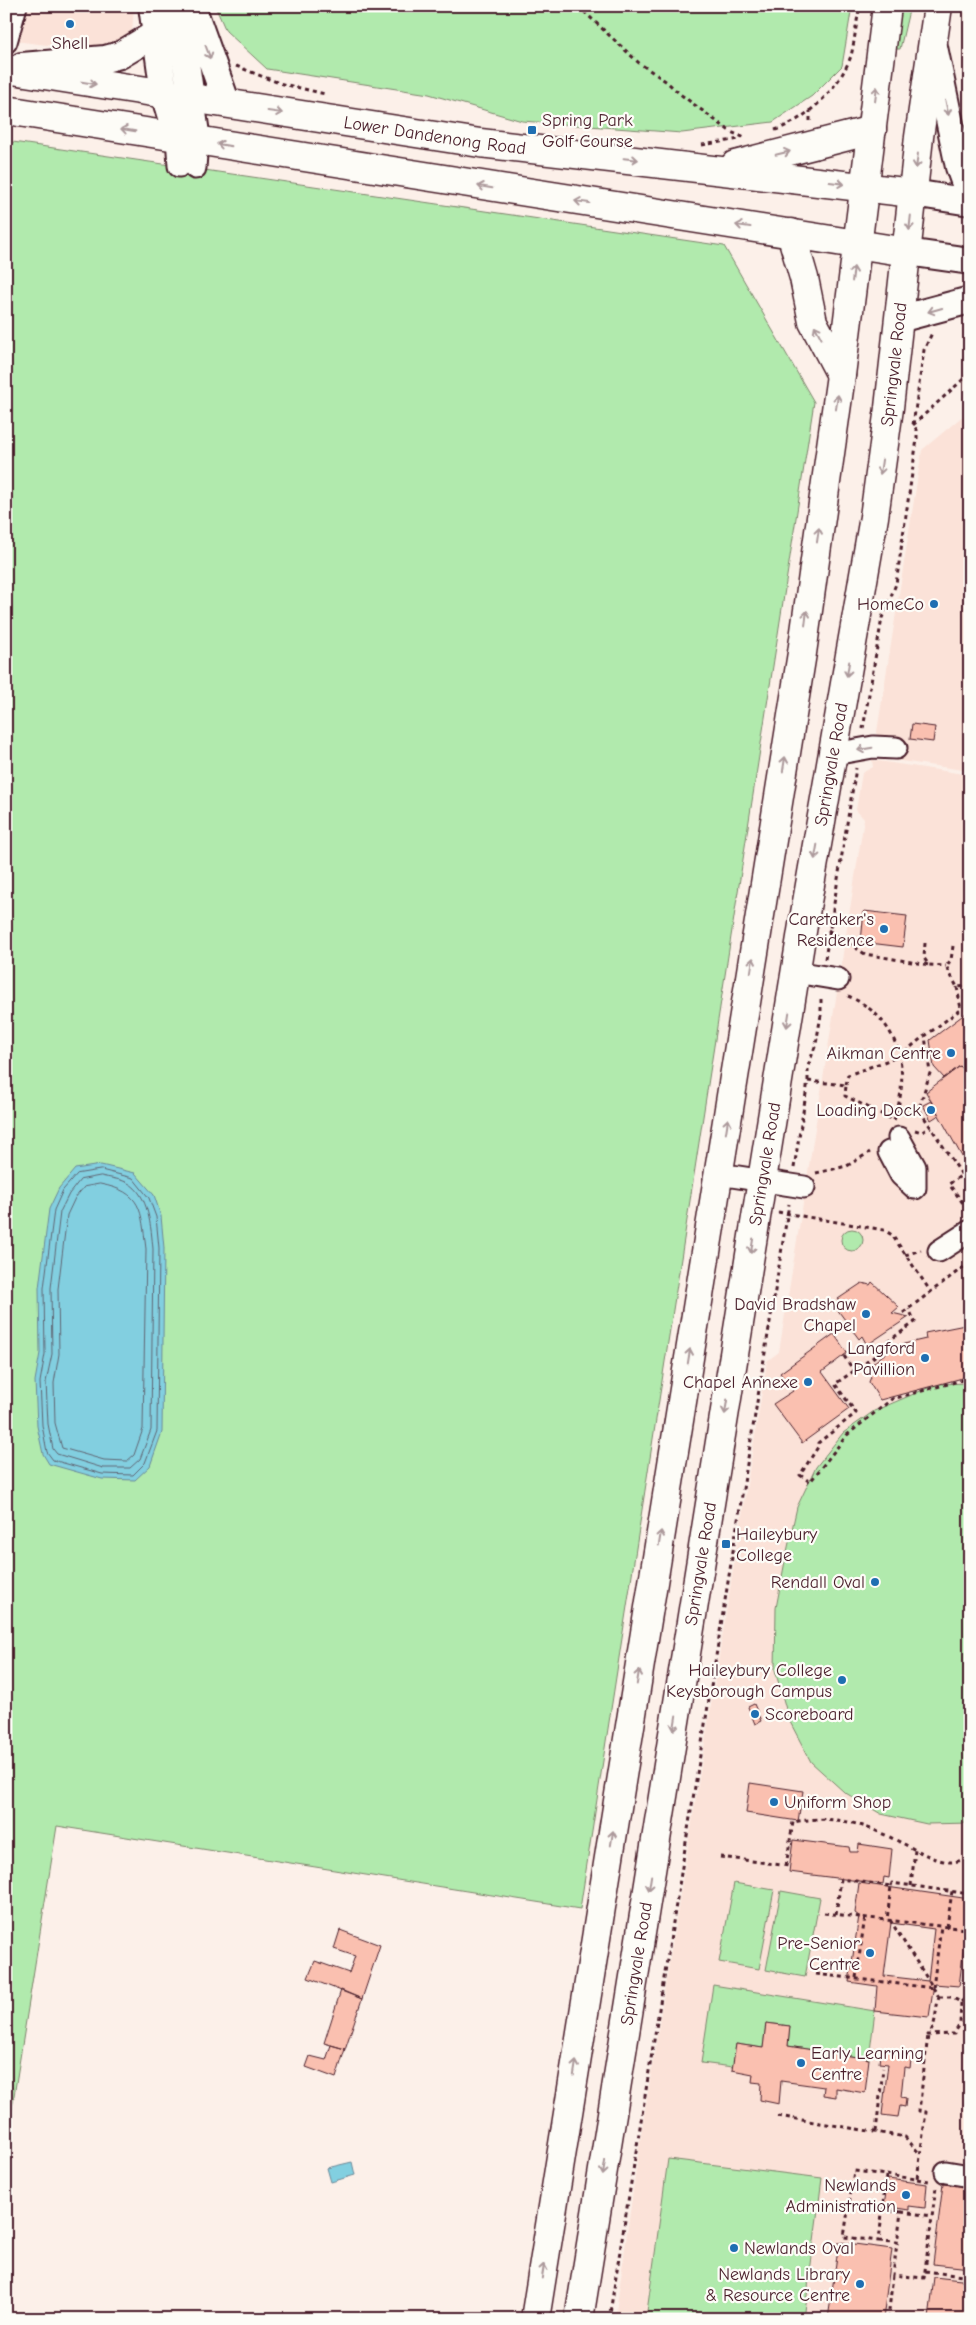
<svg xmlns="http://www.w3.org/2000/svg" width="976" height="2325" font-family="'Comic Neue',sans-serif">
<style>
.built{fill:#fbe2d8}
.green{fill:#b1eaad;stroke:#7e846c}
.water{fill:#82cfe0;stroke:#6c8998}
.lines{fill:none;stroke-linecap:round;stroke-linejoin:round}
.shore{stroke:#606573;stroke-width:1}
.building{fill:#fac0b0;stroke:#4a1f2b;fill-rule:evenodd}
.minor-casing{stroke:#4a1f2b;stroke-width:25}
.major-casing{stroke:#4a1f2b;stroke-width:30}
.highway-casing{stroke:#4a1f2b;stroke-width:31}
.path{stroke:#4a1f2b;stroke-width:3;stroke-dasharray:4 4;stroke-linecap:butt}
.minor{stroke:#fdfcf7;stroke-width:21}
.major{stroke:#fdfcf7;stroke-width:26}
.highway{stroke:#fdfcf7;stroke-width:28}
.oneway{stroke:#ac999b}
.poi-dot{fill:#1f6fb2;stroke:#fdfcf7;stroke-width:2}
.labels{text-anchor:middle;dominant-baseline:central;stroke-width:4.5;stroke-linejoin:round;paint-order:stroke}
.poi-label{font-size:18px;fill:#4a1f2b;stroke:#fdfcf7;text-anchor:end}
.street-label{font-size:18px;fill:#4a1f2b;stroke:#fdfcf7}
</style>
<rect width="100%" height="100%" fill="#fcf0e9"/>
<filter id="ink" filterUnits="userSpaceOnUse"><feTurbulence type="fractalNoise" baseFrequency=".02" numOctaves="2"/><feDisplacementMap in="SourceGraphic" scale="10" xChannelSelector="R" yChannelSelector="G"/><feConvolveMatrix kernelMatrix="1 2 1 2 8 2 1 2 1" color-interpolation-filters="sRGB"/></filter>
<g filter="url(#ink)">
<path class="built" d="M6 6H134L132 33 109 44 80 49 6 40Z
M970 410V771L873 757 922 450Z
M872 760 970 775V2319H615L640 2141 767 1361 779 1352 837 992 864 819 856 810 862 773 873 767Z"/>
<path class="green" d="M215 6H852L842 66 812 96 773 122 682 133 522 121 429 94 267 69 226 31Z
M900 6H910L900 49H895Z
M6 141 724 246 814 402 580 1909 57 1826 6 2146Z
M841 1240a11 11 0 1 1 22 0a11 11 0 1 1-22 0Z
M970 1383V1823L927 1824 881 1814 844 1792 811 1762 789 1720 775 1670 776 1608 786 1556 797 1507 816 1467 843 1433 874 1411 937 1384Z
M734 1883 774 1890 759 1969 719 1962Z
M781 1891 820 1898 805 1977 766 1970Z
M713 1985 875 2011 869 2059 788 2046 790 2026 766 2023 763 2048 736 2044 733 2067 701 2063Z
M668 2159 822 2178 804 2319H646Z"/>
<path class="water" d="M101 1165 135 1173 154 1195 161 1216 164 1248 162 1432 150 1466 135 1480 102 1479 49 1464 43 1454 37 1426 35 1381 40 1353 39 1288 49 1209 59 1188 75 1169Z
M352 2162 355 2175 331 2182 327 2168Z"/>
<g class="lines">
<path class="shore" d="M101 1170 133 1178 149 1198 156 1217 159 1248 157 1431 145 1463 133 1475 102 1474 53 1460 47 1452 42 1425 40 1382 45 1354 44 1288 54 1210 63 1190 77 1174Z
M101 1176C109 1178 121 1179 128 1183 149 1194 151 1228 153 1249L151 1430 140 1459 130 1468H103L57 1454 53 1449 48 1424 46 1382 52 1354 51 1288 60 1212 69 1194 80 1180Z
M100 1184C143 1192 141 1210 146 1249L143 1429 134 1455 127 1461 104 1460 62 1448 55 1423 54 1383 59 1354 58 1289 67 1215 75 1198 84 1187Z"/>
</g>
<path class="building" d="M912 724 935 727 933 742 910 739Z
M864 911 907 916 903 947 861 942Z
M970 1010V1075L960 1066 944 1078 934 1067 930 1040Z
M960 1066 970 1075V1171L926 1092Z
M931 1101 939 1115 931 1120 923 1105Z
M872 1282 899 1307 892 1313 909 1317 867 1345 862 1336 859 1339 834 1305 835 1303 842 1304 838 1299 862 1283 870 1285Z
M970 1324V1376L880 1400 869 1382 871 1377 865 1369 895 1346 926 1339 925 1333Z
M834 1334 847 1353 822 1372 849 1409 802 1443 773 1404 793 1391 780 1373Z
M754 1704 761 1721 755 1724 748 1707Z
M750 1783 803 1791 798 1821 746 1813Z
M793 1840 849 1847 850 1852H858L859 1844 892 1849 889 1878 884 1877 883 1884 789 1872Z
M859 1883 970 1899 959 1986 934 1984 929 2017 875 2011 877 1986 849 1982 859 1916 855 1913ZM891 1923 934 1929 928 1981 884 1976Z
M340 1930 380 1945 362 1999 308 1978 315 1961 349 1973 355 1956 334 1949Z
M341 1990 362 1999 345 2049 324 2043Z
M766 2023 790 2026 788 2046 869 2059 865 2093 836 2088V2097L823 2095 824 2087 781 2081 779 2104 760 2100 761 2083 752 2082 753 2074 732 2070 736 2044 763 2048Z
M331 2045 345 2049 336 2078 306 2067 310 2056 326 2060Z
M881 2048 912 2052 910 2068 904 2067 901 2097 906 2098 905 2107 900 2106 898 2117 882 2115 888 2064 879 2063Z
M888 2179 927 2184 925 2208 909 2206V2210L884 2206Z
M943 2184 970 2187V2268L933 2264Z
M839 2242 892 2249 883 2319H828Z
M934 2277 970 2281 969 2319H929Z"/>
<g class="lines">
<g class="minor-casing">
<path id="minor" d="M6 42 16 6
M177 137 179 166
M195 168 197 141
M834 754 873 747 896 748
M795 972 838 979
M899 1138 915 1167V1188
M889 1152 901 1175 915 1188
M719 1174 804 1187
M939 1251 970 1231
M946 2172 970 2176"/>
</g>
<g class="major-casing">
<path id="major" d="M152 6 164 94 177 137
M178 6 197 141
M192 6 227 104
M934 47 959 167 970 198
M22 66 105 59 120 55 155 34
M913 193 970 202
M907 252 970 261
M899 319 970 300"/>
</g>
<g class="highway-casing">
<g id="highway">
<path id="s1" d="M6 69 480 143 913 193"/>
<path d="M6 110 907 252"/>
<path d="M735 165 872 130"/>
<path d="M791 233 804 278 813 322 841 375"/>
<path d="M535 2319 802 653 841 375 887 6"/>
<path id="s2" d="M579 2319 803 925 874 517 889 408 919 137 938 6"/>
</g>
</g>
<path class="path" d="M578 6 639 63 667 82 680 94 731 132 745 138
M968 6 970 32
M236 66 279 83 325 94
M810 109V125
M775 130C807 120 840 87 851 56 855 40 856 22 860 6
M702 145 740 139
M913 425 970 373
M863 729 882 618 896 584 917 439V430L913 425 924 350 932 333
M828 930 865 954 929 965
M925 943 924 958 929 965 946 966
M953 946 951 960 946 966 957 987 970 986
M825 959 856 768
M957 987 961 1009 925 1036 930 1073 920 1105V1111L962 1175 949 1184 970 1213
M848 996C899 1018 912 1070 894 1120
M808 1081 846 1085 845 1096 894 1120
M846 1085 848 1075 900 1056 924 1036
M915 1130 922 1132 931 1127
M794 1168 808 1081V1066L816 1044 821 1015V995
M816 1173 847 1166 870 1152
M778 1212 884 1230 892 1235 931 1292
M905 1255 921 1250
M903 1313 970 1262
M844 1356 854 1371 886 1348V1343L915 1322 909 1309
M854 1371 835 1384 856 1413 818 1443V1447L800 1475 810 1482 847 1435 892 1399 970 1378
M720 1857 790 1866
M786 1866 793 1822C838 1814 864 1824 904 1844 918 1851 934 1861 951 1862 957 1862 964 1859 970 1859
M891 1886 892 1883 970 1894
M911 1886 915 1850
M824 1913 966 1929 970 1923
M836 1914 841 1879 891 1886 887 1920
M890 1920 939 1997
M947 1927 952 1891
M816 1974 933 1988
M856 1978 865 1917
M933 1988 941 1926
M939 1997H951L961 2002 960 2024 954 2034 928 2035C937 2026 935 2009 939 1997Z
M961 2002 970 1995
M778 2116 905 2137 920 2154
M876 2132 883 2068
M886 2176 879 2241 844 2237 854 2171 917 2179 926 2112 919 2111 928 2035
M917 2179 929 2181
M882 2210 901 2212 893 2275 924 2278 936 2187
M901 2212 932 2216
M879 2241 897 2242
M925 2271 970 2277
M609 2319 789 1204
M888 2319 893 2275"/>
<use href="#minor" class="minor"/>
<use href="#major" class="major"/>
<use href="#highway" class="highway"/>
</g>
<defs><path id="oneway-shaft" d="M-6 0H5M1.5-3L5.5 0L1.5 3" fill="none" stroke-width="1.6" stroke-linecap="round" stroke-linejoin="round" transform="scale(1.25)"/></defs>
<g class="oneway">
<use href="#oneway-shaft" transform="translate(208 52) rotate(69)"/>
<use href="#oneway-shaft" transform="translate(89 83) rotate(9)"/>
<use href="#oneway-shaft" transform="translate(876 94) rotate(-83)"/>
<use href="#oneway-shaft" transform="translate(947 108) rotate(78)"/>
<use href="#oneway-shaft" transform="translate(275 112) rotate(8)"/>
<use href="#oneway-shaft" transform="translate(128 130) rotate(-171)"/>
<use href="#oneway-shaft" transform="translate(224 145) rotate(-171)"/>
<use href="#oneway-shaft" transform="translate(783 153) rotate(-13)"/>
<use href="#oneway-shaft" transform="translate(631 159) rotate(6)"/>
<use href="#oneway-shaft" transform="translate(917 161) rotate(97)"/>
<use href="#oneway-shaft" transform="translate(837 183) rotate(7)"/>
<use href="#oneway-shaft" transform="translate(485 187) rotate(-171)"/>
<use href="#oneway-shaft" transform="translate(582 202) rotate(-172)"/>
<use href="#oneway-shaft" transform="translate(910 223) rotate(96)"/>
<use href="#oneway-shaft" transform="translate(743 226) rotate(-172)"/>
<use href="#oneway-shaft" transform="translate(853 274) rotate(-83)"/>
<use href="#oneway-shaft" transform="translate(935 310) rotate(164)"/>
<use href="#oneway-shaft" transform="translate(818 332) rotate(-118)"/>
<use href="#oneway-shaft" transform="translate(837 402) rotate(-82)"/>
<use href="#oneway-shaft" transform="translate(881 467) rotate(98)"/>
<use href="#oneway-shaft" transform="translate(818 535) rotate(-82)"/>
<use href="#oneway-shaft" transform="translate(806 618) rotate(-83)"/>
<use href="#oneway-shaft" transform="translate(848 669) rotate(99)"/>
<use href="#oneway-shaft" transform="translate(865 749) rotate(170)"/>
<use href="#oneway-shaft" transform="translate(784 764) rotate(-81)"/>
<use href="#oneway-shaft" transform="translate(816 852) rotate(100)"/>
<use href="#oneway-shaft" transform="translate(752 965) rotate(-81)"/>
<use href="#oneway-shaft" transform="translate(788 1020) rotate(99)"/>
<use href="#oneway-shaft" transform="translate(727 1126) rotate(-81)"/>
<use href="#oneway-shaft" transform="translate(752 1246) rotate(99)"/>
<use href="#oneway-shaft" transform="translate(689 1356) rotate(-81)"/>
<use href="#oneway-shaft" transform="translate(726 1407) rotate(99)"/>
<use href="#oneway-shaft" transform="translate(660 1538) rotate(-81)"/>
<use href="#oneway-shaft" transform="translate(638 1677) rotate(-81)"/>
<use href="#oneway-shaft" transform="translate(675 1723) rotate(99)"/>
<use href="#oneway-shaft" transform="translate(612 1838) rotate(-81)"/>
<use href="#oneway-shaft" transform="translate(650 1883) rotate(99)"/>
<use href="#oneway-shaft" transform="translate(575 2068) rotate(-81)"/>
<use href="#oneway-shaft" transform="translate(604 2168) rotate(99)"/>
<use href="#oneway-shaft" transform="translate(543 2271) rotate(-81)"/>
</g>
</g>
<g class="poi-dot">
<circle cx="70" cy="24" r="5"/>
<rect x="527" y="125" width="10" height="10" rx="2.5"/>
<circle cx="934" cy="604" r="5"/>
<circle cx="884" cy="929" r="5"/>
<circle cx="951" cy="1053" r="5"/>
<circle cx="931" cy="1110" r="5"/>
<circle cx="866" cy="1314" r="5"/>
<circle cx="925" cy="1358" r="5"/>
<circle cx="808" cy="1382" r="5"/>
<rect x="721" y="1539" width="10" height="10" rx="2.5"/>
<circle cx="875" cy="1582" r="5"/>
<circle cx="842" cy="1680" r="5"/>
<circle cx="755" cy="1714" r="5"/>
<circle cx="774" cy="1802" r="5"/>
<circle cx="870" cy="1953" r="5"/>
<circle cx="801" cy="2063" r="5"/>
<circle cx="906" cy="2195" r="5"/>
<circle cx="734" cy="2248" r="5"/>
<circle cx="860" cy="2284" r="5"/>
</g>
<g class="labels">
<g class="poi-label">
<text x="70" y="43" text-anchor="middle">Shell</text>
<text x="542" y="120" text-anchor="start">Spring Park<tspan x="542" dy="21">Golf Course</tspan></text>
<text x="924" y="604">HomeCo</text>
<text x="874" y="919">Caretaker's<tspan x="874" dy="21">Residence</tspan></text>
<text x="941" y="1053">Aikman Centre</text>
<text x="921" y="1110">Loading Dock</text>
<text x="856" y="1304">David Bradshaw<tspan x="856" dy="21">Chapel</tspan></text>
<text x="915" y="1348">Langford<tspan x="915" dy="21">Pavillion</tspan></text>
<text x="798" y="1382">Chapel Annexe</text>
<text x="736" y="1534" text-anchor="start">Haileybury<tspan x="736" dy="21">College</tspan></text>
<text x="865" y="1582">Rendall Oval</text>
<text x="832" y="1670">Haileybury College<tspan x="832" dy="21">Keysborough Campus</tspan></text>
<text x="765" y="1714" text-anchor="start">Scoreboard</text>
<text x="784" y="1802" text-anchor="start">Uniform Shop</text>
<text x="860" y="1943">Pre-Senior<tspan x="860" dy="21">Centre</tspan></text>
<text x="811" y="2053" text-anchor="start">Early Learning<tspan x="811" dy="21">Centre</tspan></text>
<text x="896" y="2185">Newlands<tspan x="896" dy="21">Administration</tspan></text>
<text x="744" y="2248" text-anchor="start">Newlands Oval</text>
<text x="850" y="2274">Newlands Library<tspan x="850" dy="21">&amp; Resource Centre</tspan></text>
</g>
<g class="street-label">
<text stroke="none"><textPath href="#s1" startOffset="434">Lower Dandenong Road</textPath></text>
<text stroke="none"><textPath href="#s2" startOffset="1980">Springvale Road</textPath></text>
<text stroke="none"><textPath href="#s2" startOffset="1575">Springvale Road</textPath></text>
<text stroke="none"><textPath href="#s2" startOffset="1170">Springvale Road</textPath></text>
<text stroke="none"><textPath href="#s2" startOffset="765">Springvale Road</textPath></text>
<text stroke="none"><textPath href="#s2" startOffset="360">Springvale Road</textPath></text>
</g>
</g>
<rect width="976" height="2325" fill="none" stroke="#fdfcf7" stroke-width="25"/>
<rect x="12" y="12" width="951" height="2300" fill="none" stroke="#4a1f2b" stroke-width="2" filter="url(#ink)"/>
</svg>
